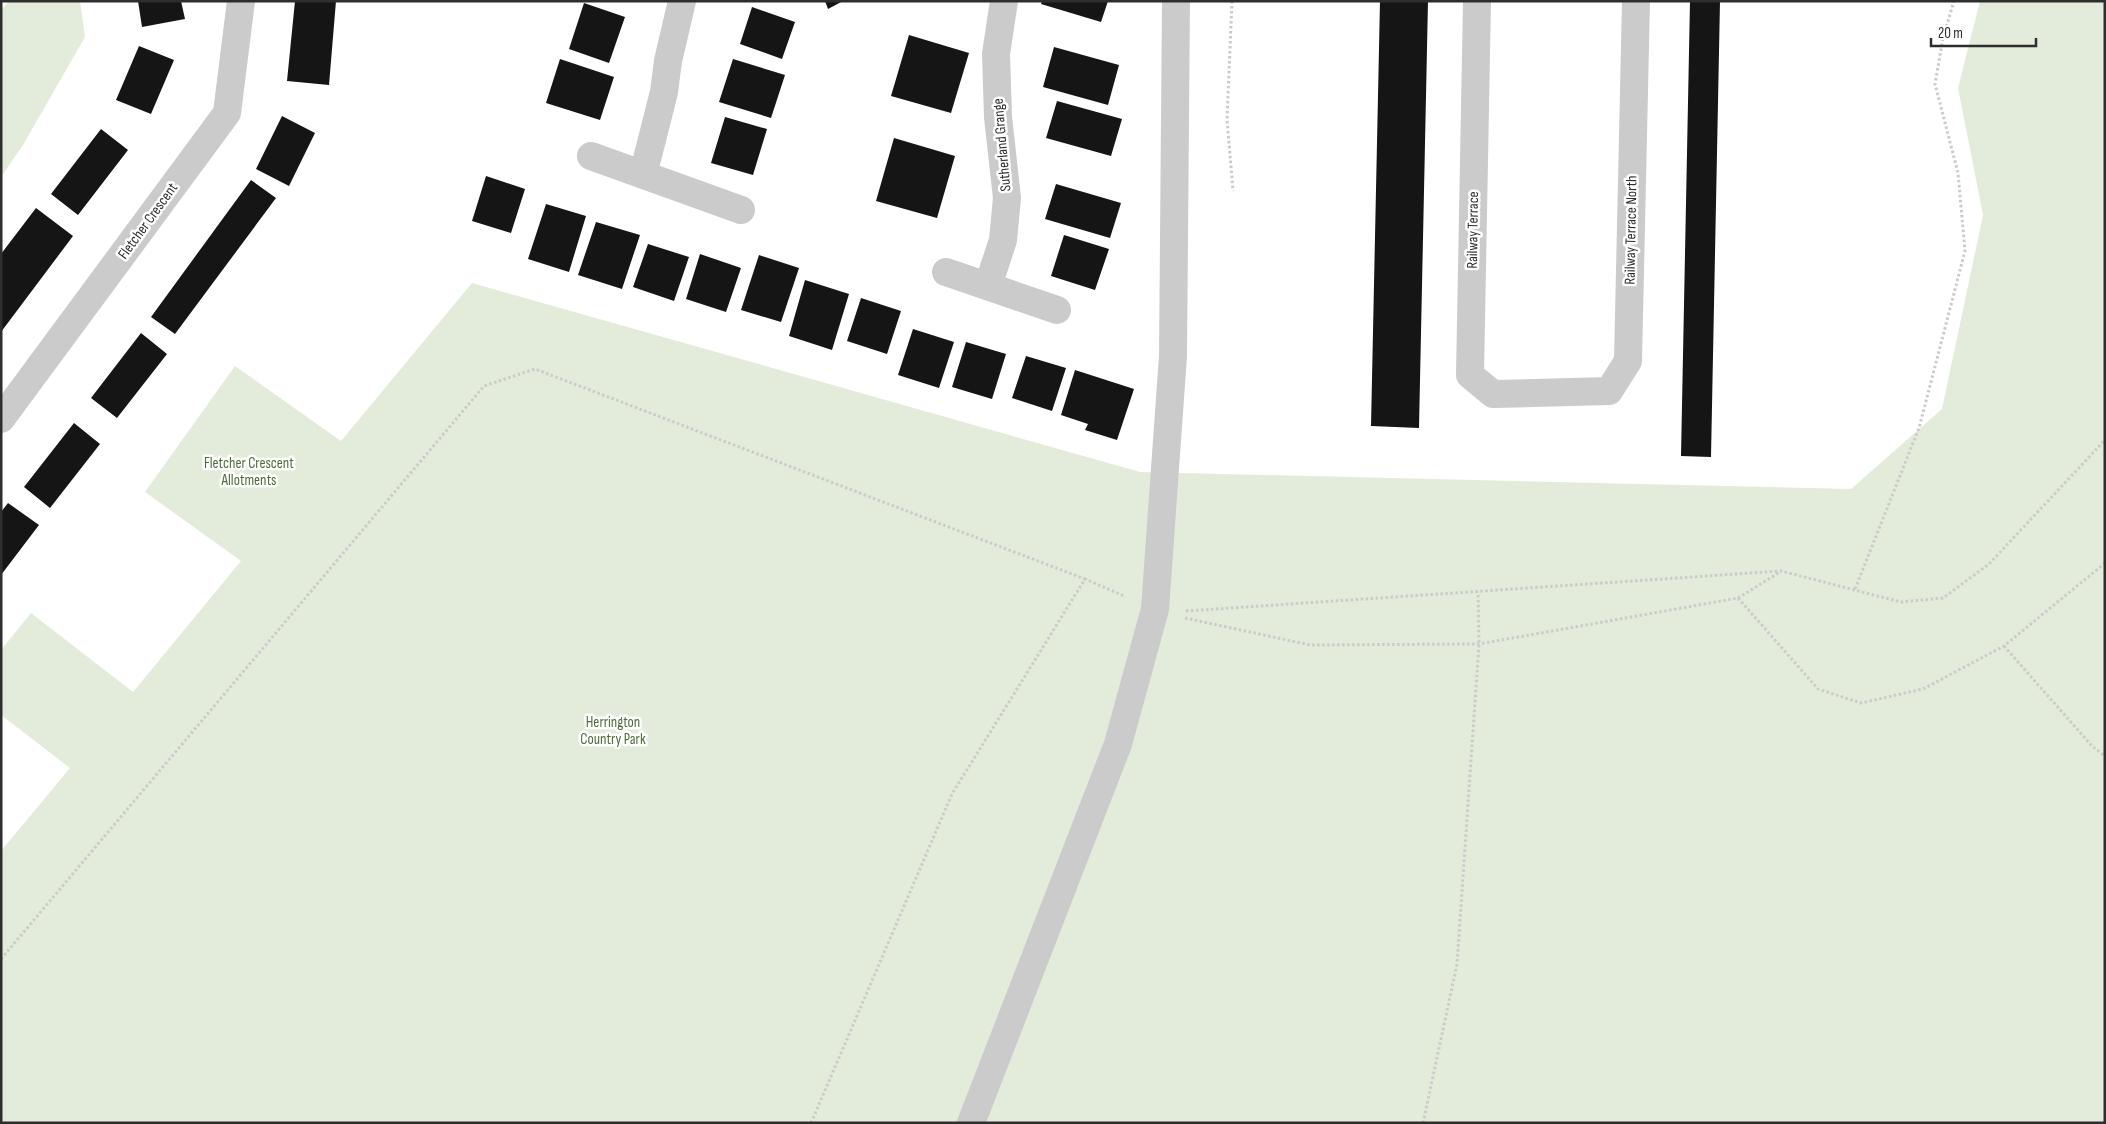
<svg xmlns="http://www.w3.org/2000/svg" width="2106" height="1124" font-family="'Sofia Sans Condensed',sans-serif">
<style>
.green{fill:#e3ecdb}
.building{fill:#151515}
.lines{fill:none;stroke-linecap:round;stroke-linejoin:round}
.path{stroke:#cbcbcb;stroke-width:3;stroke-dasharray:2.5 2.5;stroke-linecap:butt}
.minor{stroke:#cbcbcb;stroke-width:28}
.labels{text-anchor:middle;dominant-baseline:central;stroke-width:5;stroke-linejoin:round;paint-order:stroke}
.street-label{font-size:15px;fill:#2e2e2e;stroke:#fff}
.park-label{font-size:15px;fill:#4e6b3a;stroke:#fff}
</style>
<rect width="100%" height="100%" fill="#fff"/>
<path class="green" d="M9 1H80L85 37 23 145 1 177V10Z
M1980 1H2105V1123H1V851L70 768 1 715V650L31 613 133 692 241 561 145 492 235 366 341 441 472 283 1140 472 1851 489 1942 409 1983 215 1958 88Z"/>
<path class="building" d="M138 1H181L185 19 142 27Z
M295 1H336L329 85 287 81Z
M825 1H843L828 9Z
M1042 1H1108L1101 22 1041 4Z
M1380 1H1428L1419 428 1371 426Z
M1690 1H1720L1711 457 1681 456Z
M584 3 625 17 609 63 569 49Z
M752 7 795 22 782 59 740 44Z
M909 35 969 53 951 113 891 96Z
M139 46 174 60 151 114 116 100Z
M1054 47 1119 65 1108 105 1043 87Z
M560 59 614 77 600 120 546 103Z
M733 59 785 75 771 118 719 102Z
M1057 101 1122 119 1111 156 1046 138Z
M282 116 315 133 289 186 256 169Z
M725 117 767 129 753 175 711 163Z
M101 129 128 150 78 215 51 194Z
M894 138 955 156 937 218 876 201Z
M486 176 525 189 511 233 472 221Z
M251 180 276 198 175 334 151 317Z
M1056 184 1121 203 1110 238 1045 219Z
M546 204 586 216 569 272 528 259Z
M36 208 73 236 1 332V254Z
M596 222 640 235 622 289 578 275Z
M1064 235 1109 249 1095 290 1051 276Z
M648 244 689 257 674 301 633 287Z
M700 254 741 268 726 312 686 299Z
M759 255 799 268 781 322 741 310Z
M805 280 849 294 832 350 789 336Z
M861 298 901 311 887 354 847 341Z
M913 329 954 342 939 388 898 375Z
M141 333 167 354 117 418 91 398Z
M966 342 1006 354 992 399 952 387Z
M1026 356 1066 368 1052 411 1012 398Z
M1075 370 1134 389 1117 440 1085 430 1088 424 1061 415Z
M74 423 100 444 50 508 24 487Z
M8 503 39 525 1 575V512Z"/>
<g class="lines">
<path class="path" d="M1232 1 1227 119 1233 191
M1855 589 1919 428 1965 251 1958 173 1935 84 1943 38 1954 1
M1738 598 1780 572
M1186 611 1781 571 1901 602 1943 598 1989 564 2105 440
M1185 618 1310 645 1479 644 1738 598 1818 689 1861 703 1923 689 2004 646 2105 563
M2004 646 2092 746 2105 756
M1 959 484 386 535 369 1085 579
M811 1123 952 794 1085 579 1124 596
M1423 1123 1457 964 1479 644 1478 592"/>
<path class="minor" d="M1477 1 1470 375 1493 394 1609 391 1628 361 1636 1
M591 156 741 210
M643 175 664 92 668 61 682 1
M946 272 1057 310
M988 286 1003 240 1007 198 998 117 996 54 1004 1
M1 419 227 113 241 1
M971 1123 1118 744 1155 609 1173 356 1176 1"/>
</g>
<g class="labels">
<g class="street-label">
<text transform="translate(1002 145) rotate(-95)">Sutherland Grange</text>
<text transform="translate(148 221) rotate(-54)">Fletcher Crescent</text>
<text transform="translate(1473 230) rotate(-89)">Railway Terrace</text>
<text transform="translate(1631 230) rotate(-89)">Railway Terrace North</text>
</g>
<g class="park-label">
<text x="249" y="463">Fletcher Crescent<tspan x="249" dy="17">Allotments</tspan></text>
<text x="613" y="722">Herrington<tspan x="613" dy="17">Country Park</tspan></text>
</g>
</g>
<rect width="2106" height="1124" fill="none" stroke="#2e2e2e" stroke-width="5"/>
<path d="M1931 38v8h105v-8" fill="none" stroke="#2e2e2e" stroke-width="2.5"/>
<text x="1938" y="38" font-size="15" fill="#2e2e2e" stroke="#ffffff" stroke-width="4" paint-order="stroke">20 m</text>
</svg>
